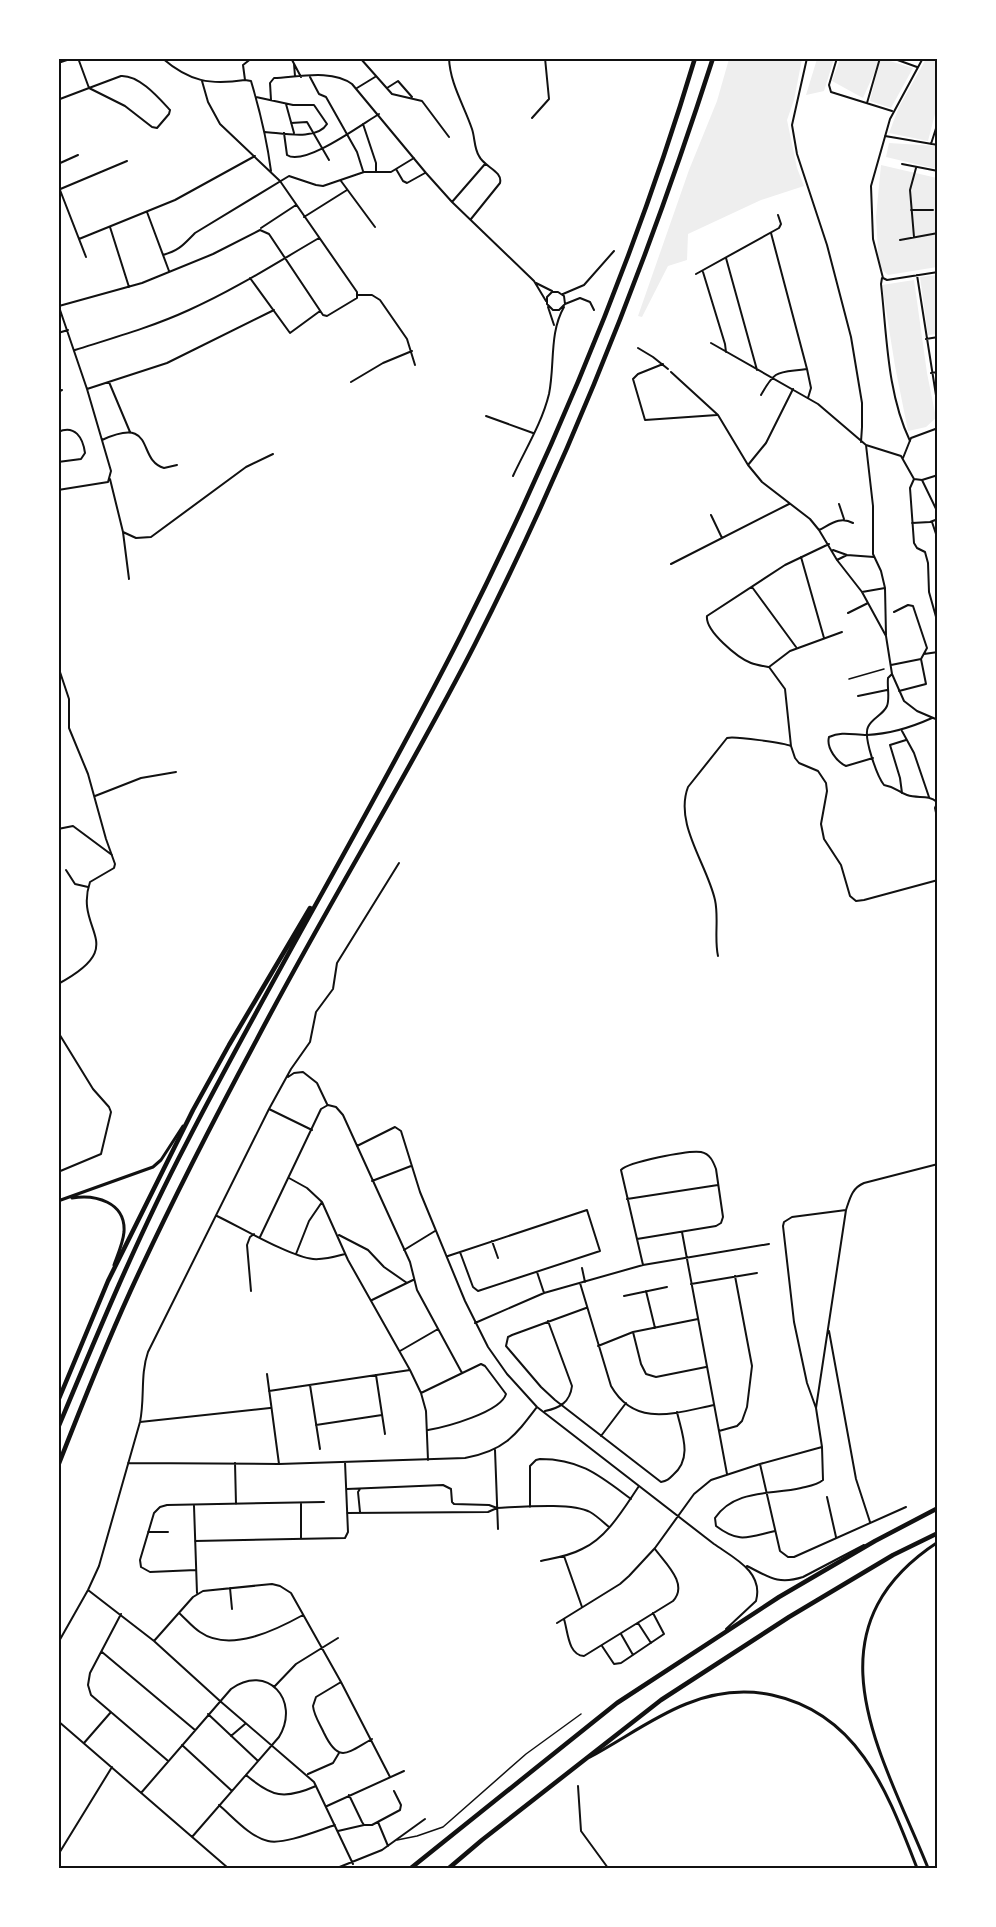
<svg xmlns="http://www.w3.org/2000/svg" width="996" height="1927" font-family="'Titillium Web',sans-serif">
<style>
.green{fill:#eee}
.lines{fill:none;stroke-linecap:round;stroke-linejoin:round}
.service{stroke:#111;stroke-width:1.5}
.minor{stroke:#111;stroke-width:2}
.tertiary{stroke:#111;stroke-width:3}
.motorway{stroke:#111;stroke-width:4.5}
.neatline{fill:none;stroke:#111;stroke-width:2}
</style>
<rect width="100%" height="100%" fill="#fff"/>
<path class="green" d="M729 59H802L794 100 787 120 797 168 804 186 761 200 688 234 687 260 668 266 642 317 638 316 689 170 717 101Z
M817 59H834L824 91 806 95Z
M840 59H883L913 68 891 108 870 101 880 60 863 98 832 81Z
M926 59H938L937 106 928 141 889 133 899 107Z
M889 143 937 146V169L886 157Z
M881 165 937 178V267L888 275 879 267 876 217Z
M937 275V334L928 335 920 277Z
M914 280 927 373 936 418 926 427 908 431 895 366 882 285Z"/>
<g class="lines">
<path class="service" d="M849 679 884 669
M397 1840 417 1836 443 1827 526 1754 581 1714"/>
<path class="minor" d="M162 58C190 82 210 85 245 80
M291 58 301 77
M449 58C450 84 464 105 472 129 475 138 474 148 479 156 484 167 503 171 500 183L471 219
M807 58 792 125 797 154 827 245 851 337 862 403V427L861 442
M837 58 829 85 831 92 892 111
M892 58 917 67
M923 58 890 119 871 186 873 239 883 278 887 280 938 272
M361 59 392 94 422 101 449 137
M58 63 73 58
M294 64 295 76
M121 76C139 75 158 97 170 110L169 114 157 128 152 127 125 106 89 88Z
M310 77 319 94 326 97 357 152 363 171
M245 80 251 81C260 111 267 140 271 171
M245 80 243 65 252 58
M357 88 375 77
M387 88 398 81 412 97
M256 97 293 105H314L327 124C317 141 282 133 265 132
M60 99 89 88 78 58
M271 100 270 83 274 78C298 77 332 69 352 84L426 173 452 202 534 281 546 301
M867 103 880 58
M286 104 294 133
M532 118 549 99 545 58
M291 123 307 122 329 160
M363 124 376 163V172
M284 133 287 155C304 167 362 124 379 114
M885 136 938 145
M931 144 938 122
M58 164 78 155
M902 164 938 171
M396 169 403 181 407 183 425 173
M341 181 375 227
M58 190 127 161
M60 190 86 257
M452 202 485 164
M911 210H933
M147 212 169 271
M304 217 347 190
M110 227 129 287
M261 228 296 205
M771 233 807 369 811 388 808 398
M914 237 910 190 916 168
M79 239 175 200 255 156
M900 240 938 233
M163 255C180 250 183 245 195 233L289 176 316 185 323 186 364 172H391L414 158
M726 258 757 370
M703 272 725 344 726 352
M696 274 779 228 781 224 778 215
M917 275 938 408
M250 278 290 333 320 311
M882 278 881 284C887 336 887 393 910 441
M536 283 552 291
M563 294 584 285 614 251
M358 295H372L380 300 407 339 415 365
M58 304 87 389 111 471 108 482 58 490
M565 304 564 296 558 292H552L547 297V304L553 310H559L565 304 580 298 590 302 594 310
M59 306 142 283 213 254 260 230 269 234 323 315 327 316 357 298V292L280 181 220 124 208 102 202 81
M548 307 554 325
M58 333 68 330
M926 339 938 337
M711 343 818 404 866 445 901 456 914 479 922 480 938 475
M638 348 653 357 668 369
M75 350C113 338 152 327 189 310 234 290 276 263 319 238
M663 364 638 374 633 379 645 420 717 415
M671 372 718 415 748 465 762 482 810 519 819 530 837 560 862 592 886 636 892 674 904 701 917 711 938 720
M931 373 938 372
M109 382 130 432
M351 382 383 363 412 351
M87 389 167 363 274 310
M58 392 62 390
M761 395C776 368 778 373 807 369
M486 416 533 433
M58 432C75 424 83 438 85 453L81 459 58 462
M102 440C157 415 136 460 164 468L177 465
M866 445 873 506V554L881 571 885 588 886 635
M903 458 911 438 938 428
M748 465 766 443 793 389
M513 476C525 450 542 423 549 394 555 365 549 333 564 307
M110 479 123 532 129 579
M914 479 910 488 914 543 917 548 925 552 928 563 929 592 938 624
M922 480 938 513
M839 504 844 519
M711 515 722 538
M932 522 938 540
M912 523 930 522 938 519
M819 530C831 524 840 516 853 523
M123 532 136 538 151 537 246 467 273 454
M833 550 847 555 874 557
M801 557 824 638
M837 560 847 555
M671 564 789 504
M752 587 796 647
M862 592 885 588
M894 612 908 605 913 606 927 648 921 659 926 684 899 691
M848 613 868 603
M842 632 790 651 769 667 785 689 791 746 795 758 799 763 818 771 826 783 827 791 821 824 824 839 841 865 850 896 856 901 864 900 938 880
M58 635 60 672 69 699V728L88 774 106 839 115 864 114 868 90 882C73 932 132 944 58 984
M924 654 938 652
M891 665 921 659
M769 667C763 666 756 665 751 663 738 658 705 631 707 616L785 565 829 544
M892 674 888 678C887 687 890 698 887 706 883 715 872 718 868 727 863 737 877 776 884 785 896 787 898 792 907 795 918 799 928 794 937 802
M858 696 887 690
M938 702V715
M902 731 914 753 929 797
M873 758 846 766C837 762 826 748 829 737 842 731 853 735 867 735 890 734 912 727 932 718
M902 793 900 778 890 745 906 740
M95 796 141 778 176 772
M938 801 935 808 938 822
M58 829 73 826 112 855
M66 870 75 884 88 887
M718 956C714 938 719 918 715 900 707 864 674 824 688 787L727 738C735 736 784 743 791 746
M58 1032 93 1089 109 1107 111 1112 101 1154 58 1172
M288 1077 294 1073 303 1072 317 1083 327 1104
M269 1109 312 1130
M357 1146 395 1127 401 1131 420 1192 465 1301 488 1347 507 1374 537 1407 714 1544C734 1558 764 1572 756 1601L726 1629
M289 1178 307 1188 322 1202 348 1260 410 1370 421 1393 426 1411 428 1460
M372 1181 411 1166
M627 1199 718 1185
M217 1216C240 1227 291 1257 313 1259 324 1260 334 1257 345 1254
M682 1232 727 1474
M339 1235 368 1250 384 1267 407 1283
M260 1237 321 1109 328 1105 336 1107 343 1115 410 1262 417 1290 462 1373
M637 1239 716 1226 721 1223 723 1217 716 1169C713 1161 710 1154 701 1152 688 1150 628 1162 621 1170L643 1265
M492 1241 498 1258
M404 1250 435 1231
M296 1254 309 1221 322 1202
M448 1256 587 1210 600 1251 478 1291 473 1287 460 1252
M582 1268 585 1282
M537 1272 544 1293
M580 1283 611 1386C635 1428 675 1413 714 1405
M691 1284 757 1273
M251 1291 247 1245 250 1237 254 1234
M646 1291 655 1328
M624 1296 667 1287
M372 1300 413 1280
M586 1308 512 1335 508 1337 506 1346 541 1387 555 1400 661 1482C667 1481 669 1479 673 1475 693 1458 682 1434 677 1412
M475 1323 544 1293 643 1265 769 1244
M829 1331 856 1479 870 1522
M633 1332 641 1364 646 1374 656 1377 706 1367
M598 1346 633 1332 698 1319
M400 1351 438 1329
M267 1374 279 1464
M376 1375 385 1434
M310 1385 320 1449
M269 1391 410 1370
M421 1393 481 1364 485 1366 506 1394C501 1412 446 1427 428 1430
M816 1408 807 1383 794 1322 783 1226 784 1222 792 1217 846 1210
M545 1411C560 1408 570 1402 572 1386L548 1321
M140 1422 270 1408
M316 1425 382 1415
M719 1431 737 1426 742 1421 747 1407 752 1366 735 1276
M601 1436 626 1403
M495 1450 498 1529
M128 1463 279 1464 465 1458C504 1451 515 1436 537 1407
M235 1463 236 1504
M760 1464 780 1551 788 1557H794L906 1507
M347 1489 443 1485 451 1489 452 1502 454 1504 489 1505 497 1508
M827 1497 836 1537
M301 1503V1539
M194 1506 197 1593
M530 1507V1466L536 1460 540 1459C581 1459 600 1476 631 1499
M360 1512 358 1492 360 1489
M347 1513 488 1512 497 1508C520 1507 572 1502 590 1512 597 1516 603 1522 609 1527
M775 1531C748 1537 740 1544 716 1526L715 1518C735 1489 771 1495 801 1488 809 1486 817 1485 823 1480L822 1447 816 1408 846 1210C850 1198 852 1188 864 1183L938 1164
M148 1532H168
M195 1541 345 1538 348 1532 345 1462
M564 1556 582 1607
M541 1561C555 1558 569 1556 582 1549 607 1538 624 1508 639 1486
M747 1566C769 1577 778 1585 803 1577L864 1545
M196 1570 150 1572 141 1567 140 1560 154 1513 160 1507 167 1505 324 1502
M230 1588 232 1609
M88 1590 154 1641 220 1701 314 1782 353 1864
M179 1613C186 1619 192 1627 200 1632 230 1653 276 1630 303 1615
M121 1614 90 1673 88 1685 91 1695 167 1760
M564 1619C568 1632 568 1655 584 1656L673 1601C689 1584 665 1563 655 1549
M557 1623 620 1584 629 1576 655 1548 694 1494 711 1480 760 1464 822 1447
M638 1623 651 1643
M621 1634 633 1655
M154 1641 193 1597 203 1591 272 1584 280 1586 291 1593 341 1682 390 1777
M58 1643 88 1590 99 1566 140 1422C145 1398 140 1375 148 1352L269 1109 291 1069 310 1042 316 1012 333 989 337 963 399 863
M602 1646 614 1664 621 1663 664 1634 653 1613
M102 1652 195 1730
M341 1682 316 1697 313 1706C314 1716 320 1724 324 1733 339 1764 347 1753 372 1739
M274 1687 296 1664 338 1638
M208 1714 258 1761
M58 1721 228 1868
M231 1736 245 1724
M84 1743 111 1712
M182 1745 232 1791
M308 1774 333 1763 339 1753
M246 1775C272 1797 284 1800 316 1786
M578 1786 581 1831 608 1868
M141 1793 231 1689C267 1663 301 1700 279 1737L192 1837
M349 1795 362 1822 364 1825H372L400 1810 401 1805 394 1791
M219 1805C233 1817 250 1837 268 1841 284 1845 319 1830 335 1825
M327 1806 404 1771
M378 1822 388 1846
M338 1831 364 1825
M58 1855 112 1767
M337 1868 382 1850 425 1819"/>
<path class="tertiary" d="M72 1198C95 1194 126 1202 124 1232 123 1243 118 1254 114 1265
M58 1201 153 1167 161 1160 183 1126
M590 1757C622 1740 653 1717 686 1704 713 1693 743 1689 772 1695 860 1714 888 1794 917 1868
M928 1868C883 1756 802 1631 938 1542"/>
<path class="motorway" d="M58 1401 108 1281 193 1110 229 1045 310 908
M58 1428C98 1332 138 1236 186 1144 274 973 374 807 461 635 554 450 635 258 695 58
M58 1466C81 1407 104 1349 130 1292 169 1207 212 1123 256 1041 326 907 406 779 475 644 571 455 648 260 713 58
M411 1868 617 1703 779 1597 875 1541 938 1508
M449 1868 482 1840 661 1700 789 1617 893 1555 938 1533"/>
</g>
<rect width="996" height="1927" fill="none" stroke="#ffffff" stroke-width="120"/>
<rect x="60" y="60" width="876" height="1807" class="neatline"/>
</svg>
